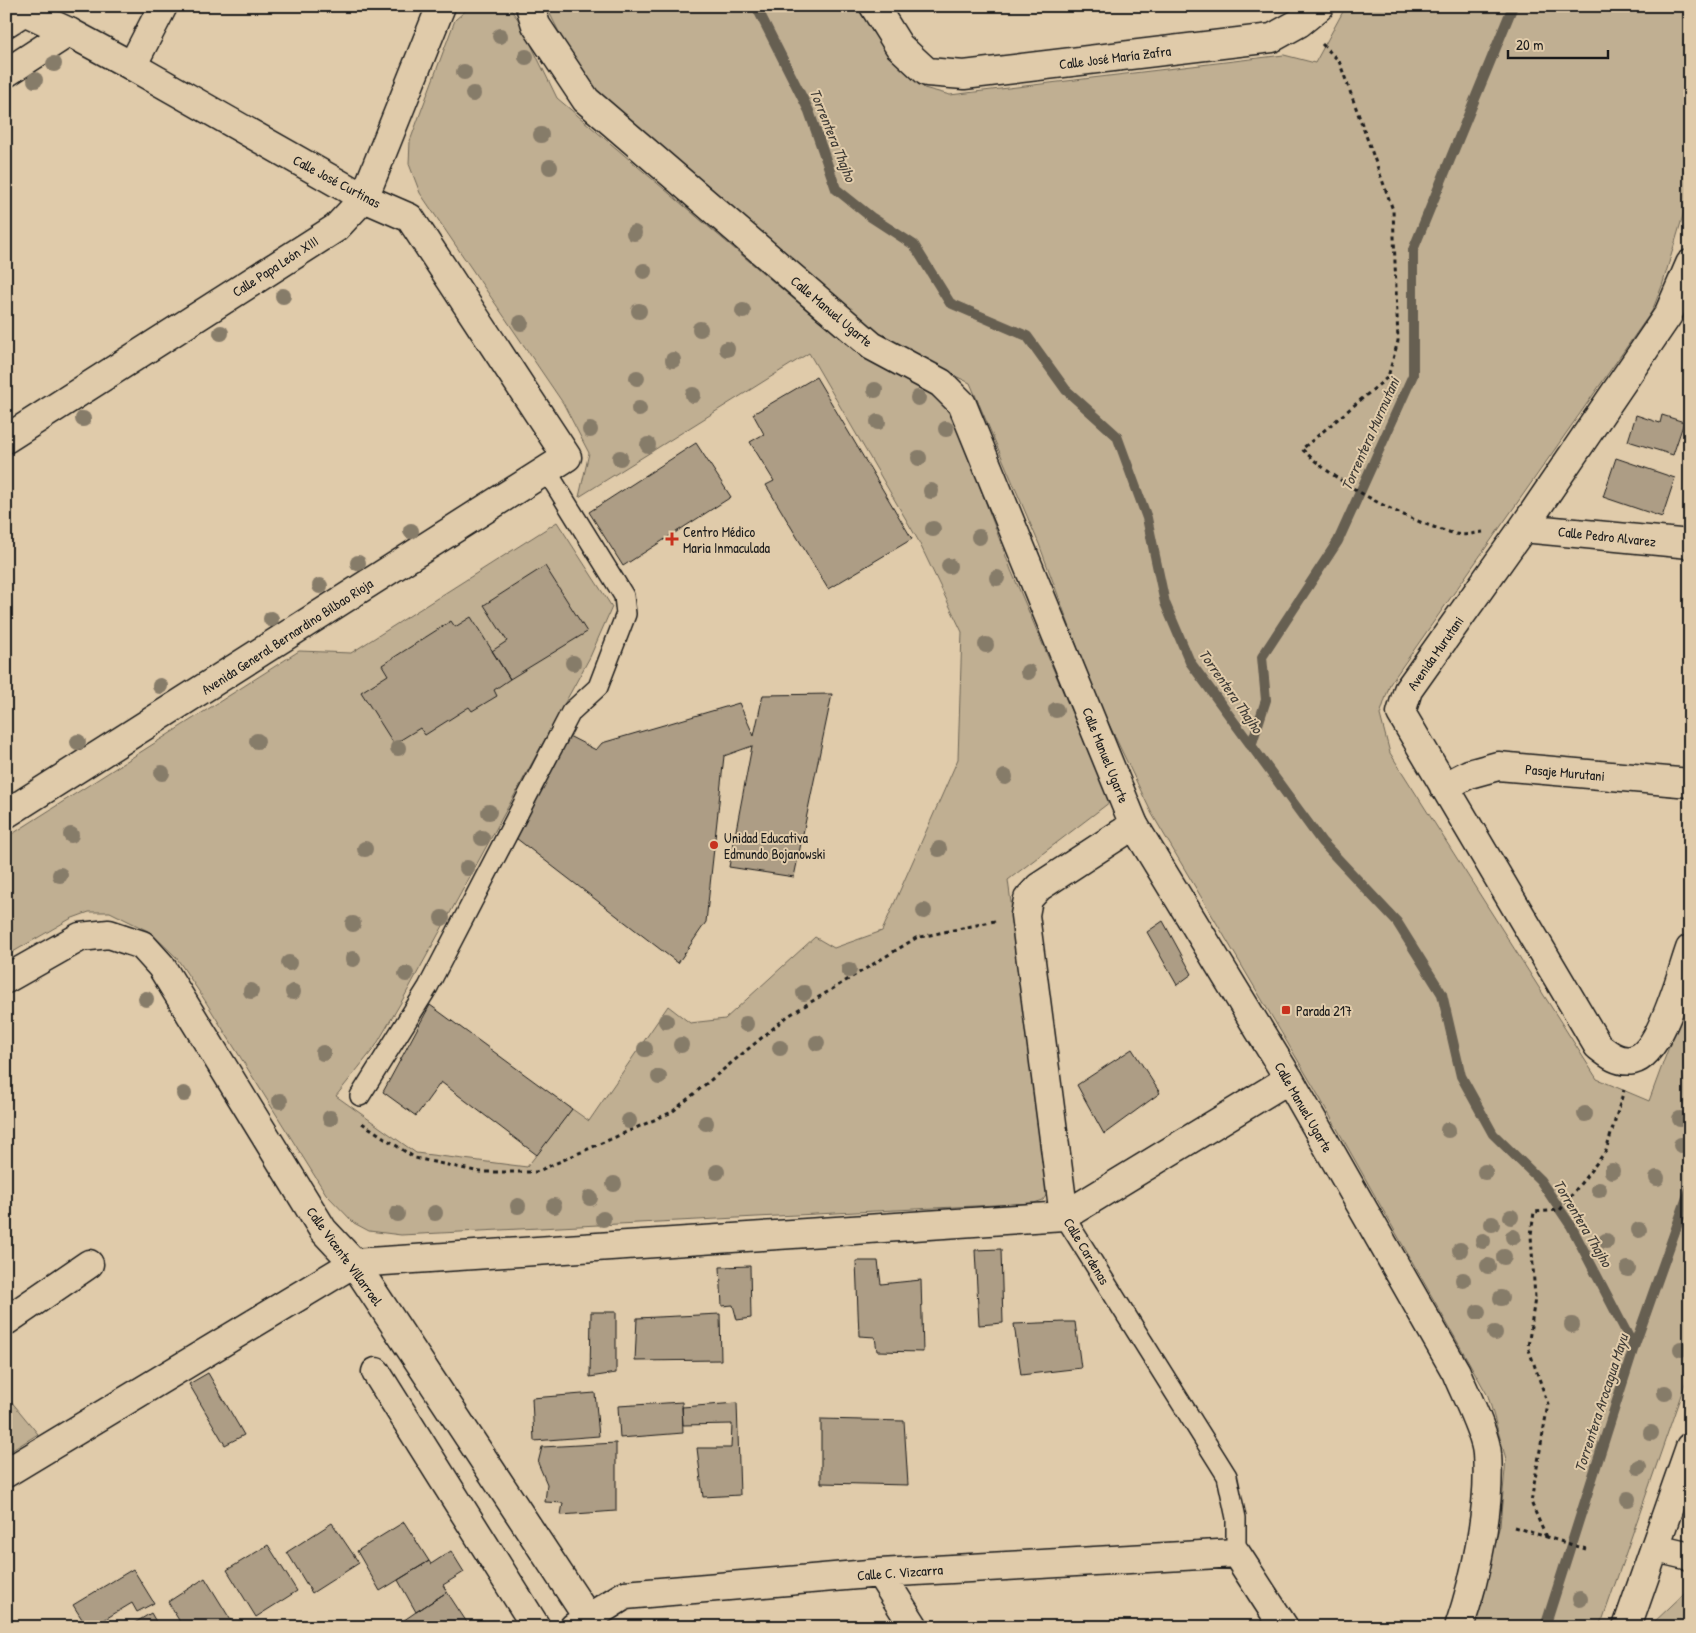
<svg xmlns="http://www.w3.org/2000/svg" width="1696" height="1633" font-family="'Patrick Hand',sans-serif">
<style>
.green{fill:#c0af92;stroke:#6e6657}
.lines{fill:none;stroke-linecap:round;stroke-linejoin:round}
.stream{stroke:#665e51;stroke-width:10}
.building{fill:#ad9d85;stroke:#1c1c1c}
.service-casing{stroke:#1c1c1c;stroke-width:22}
.minor-casing{stroke:#1c1c1c;stroke-width:31}
.tertiary-casing{stroke:#1c1c1c;stroke-width:31}
.path{stroke:#1c1c1c;stroke-width:3;stroke-dasharray:4 4;stroke-linecap:butt}
.service{stroke:#e0cbaa;stroke-width:19}
.minor{stroke:#e0cbaa;stroke-width:28}
.tertiary{stroke:#e0cbaa;stroke-width:28}
.tree{fill:#867b69}
.poi-dot{fill:#c8321e;stroke:#e0cbaa;stroke-width:2}
.labels{text-anchor:middle;dominant-baseline:central;stroke-width:4;stroke-linejoin:round;paint-order:stroke}
.street-label{font-size:14px;fill:#1c1c1c;stroke:#e0cbaa}
.poi-label{font-size:14px;fill:#1c1c1c;stroke:#e0cbaa;text-anchor:start}
.water-label{font-size:15px;font-style:italic;fill:#413d37;stroke:#e0cbaa}
</style>
<rect width="100%" height="100%" fill="#e0cbaa"/>
<filter id="ink" filterUnits="userSpaceOnUse"><feTurbulence type="fractalNoise" baseFrequency=".02" numOctaves="2"/><feDisplacementMap in="SourceGraphic" scale="10" xChannelSelector="R" yChannelSelector="G"/><feConvolveMatrix kernelMatrix="1 2 1 2 8 2 1 2 1" color-interpolation-filters="sRGB"/></filter>
<g filter="url(#ink)">
<path class="green" d="M471 6H508L520 22 557 98 816 318 867 358 925 389 946 408 960 433 1011 570 1110 802 1008 880 1049 1191 1043 1200 1034 1203 401 1235 369 1231 354 1223 326 1194 204 999 176 957 150 932 110 912H89L70 919 6 956V838L299 651 351 653 557 522 612 607 590 657 403 999 375 1047 336 1096 416 1153 527 1167 572 1109 589 1121 668 1006 690 1023 725 1019 815 937 834 948 882 931 958 759 962 632 918 540 809 353 579 497 589 453 563 403 420 193 409 164 410 141 455 20Z
M546 6H856L874 34 924 88 950 95 1284 55 1315 63 1346 6H1690V192L1662 286 1652 311 1390 684 1380 715 1390 753 1597 1079 1649 1101 1690 990V1369L1600 1627H1473L1500 1525 1506 1459 1488 1396 1313 1086 1152 814 1095 695 1039 544 970 383 884 342 585 84Z
M6 1395 38 1434 6 1454Z
M1690 1588V1627H1650L1651 1625Z"/>
<g class="lines">
<path class="stream" d="M756 6 809 111 836 189 871 217 914 245 950 303 1027 336 1066 390 1117 436 1147 518 1165 603 1190 662 1322 842 1397 922 1442 994 1461 1076 1493 1134 1540 1180 1571 1226 1634 1347
M1251 746 1266 700 1262 657 1338 541 1413 375V250L1513 6
M1545 1627 1634 1347 1690 1189"/>
</g>
<path class="building" d="M816 377 912 539 828 589 766 485 774 481 750 442 764 434 753 414Z
M1636 415 1660 423 1662 415 1684 422 1673 455 1628 441Z
M696 443 731 497 623 566 589 512Z
M1616 458 1675 478 1662 517 1603 497Z
M545 566 587 632 510 679 492 651 507 641 484 605Z
M471 617 510 679 494 690 497 696 472 711 469 707 425 735 420 728 394 744 361 692 388 675 382 665 451 621 455 627Z
M832 694 794 877 729 867 752 746 724 756 706 922 678 963 512 835 567 735 596 750 602 743 739 703 754 736 763 695Z
M1163 921 1192 974 1177 985 1147 932Z
M430 1005 572 1109 537 1155 441 1082 416 1116 383 1092Z
M1132 1049 1160 1093 1104 1134 1077 1085Z
M1001 1249 1003 1323 979 1325 975 1250Z
M856 1261H878L881 1284 921 1280 923 1352 877 1351 875 1337 859 1336Z
M750 1266 751 1318 737 1320 733 1305 722 1306 720 1267Z
M591 1312H616V1373L590 1377Z
M720 1314 721 1360 635 1361 637 1318Z
M1065 1322H1075L1081 1368 1021 1375 1014 1324Z
M208 1373 244 1435 225 1445 189 1384Z
M595 1393 599 1436 534 1441 532 1398Z
M682 1402 683 1433 620 1438 618 1406Z
M737 1403 740 1495 703 1497 697 1448H731L732 1424 683 1425 682 1407Z
M821 1419 904 1421 908 1485 821 1483Z
M616 1443V1511L561 1515 563 1503 545 1502 547 1484 538 1463 542 1447Z
M404 1522 429 1561 380 1591 357 1551Z
M332 1523 359 1563 312 1593 287 1552Z
M268 1545 297 1591 256 1617 227 1570Z
M451 1551 464 1572 443 1585 447 1592 416 1612 398 1580 429 1561 431 1564Z
M133 1569 154 1603 137 1612 132 1603 92 1627H87L73 1605Z
M205 1578 235 1627H183L168 1602Z
M447 1592 470 1627H394L416 1612Z
M151 1613 159 1627H128Z"/>
<g class="lines">
<g class="service-casing">
<path id="service" d="M360 1096 428 987 571 712 598 687 626 614 624 596 546 470
M1064 1216 1227 1476 1236 1518V1553"/>
</g>
<g class="minor-casing">
<path id="minor" d="M874 6 899 46 927 72 964 75 1272 38 1299 23 1320 6
M6 23 23 12
M132 66 163 6
M6 73 69 32
M1690 264 1668 315 1523 528 1408 690 1401 713 1598 1046C1608 1054 1619 1063 1633 1060 1661 1054 1681 974 1690 949
M1523 528 1690 544
M1444 787 1469 774 1498 766 1690 783
M6 814 567 457 410 218 364 198
M6 979 80 937 109 934 142 945 161 966 323 1230 354 1263 588 1618
M1064 1216 1025 915 1028 899 1039 887 1134 825
M6 1321 89 1264
M376 1372 536 1627
M6 1473 354 1263 1064 1216 1289 1079
M1656 1548 1690 1556
M880 1573 914 1627
M574 1627 625 1595 880 1573 1236 1553 1284 1627"/>
</g>
<g class="tertiary-casing">
<path id="tertiary" d="M13 6 69 32 132 66 364 198
M530 6 536 25 586 100 872 346 941 383 962 404 1134 825 1289 1079 1456 1372C1464 1392 1486 1434 1487 1454 1491 1505 1476 1578 1459 1627
M6 439 336 228 364 198 441 6
M1627 1627 1690 1447"/>
</g>
<path class="path" d="M1322 44 1339 61 1393 210 1398 341 1388 377 1302 449C1338 485 1406 521 1456 534 1464 536 1475 533 1483 532
M362 1123 415 1158 480 1172H536L672 1112 788 1016 916 938 995 921
M1514 1527 1586 1549
M1546 1537 1531 1502 1548 1404 1528 1347 1535 1298 1531 1235 1534 1212 1560 1210 1606 1151 1624 1090"/>
<use href="#service" class="service"/>
<use href="#minor" class="minor"/>
<use href="#tertiary" class="tertiary"/>
</g>
<g class="tree">
<circle cx="500" cy="36" r="8"/>
<circle cx="526" cy="57" r="8"/>
<circle cx="54" cy="64" r="8"/>
<circle cx="464" cy="72" r="8"/>
<circle cx="35" cy="80" r="8"/>
<circle cx="473" cy="94" r="8"/>
<circle cx="541" cy="135" r="8"/>
<circle cx="550" cy="167" r="8"/>
<circle cx="634" cy="233" r="8"/>
<circle cx="644" cy="271" r="8"/>
<circle cx="283" cy="296" r="8"/>
<circle cx="639" cy="311" r="8"/>
<circle cx="743" cy="311" r="8"/>
<circle cx="521" cy="323" r="8"/>
<circle cx="700" cy="329" r="8"/>
<circle cx="221" cy="333" r="8"/>
<circle cx="727" cy="349" r="8"/>
<circle cx="673" cy="360" r="8"/>
<circle cx="637" cy="378" r="8"/>
<circle cx="875" cy="390" r="8"/>
<circle cx="693" cy="395" r="8"/>
<circle cx="918" cy="398" r="8"/>
<circle cx="639" cy="409" r="8"/>
<circle cx="83" cy="419" r="8"/>
<circle cx="878" cy="422" r="8"/>
<circle cx="946" cy="429" r="8"/>
<circle cx="590" cy="430" r="8"/>
<circle cx="648" cy="445" r="8"/>
<circle cx="620" cy="458" r="8"/>
<circle cx="919" cy="458" r="8"/>
<circle cx="931" cy="491" r="8"/>
<circle cx="933" cy="529" r="8"/>
<circle cx="411" cy="531" r="8"/>
<circle cx="979" cy="537" r="8"/>
<circle cx="358" cy="563" r="8"/>
<circle cx="949" cy="566" r="8"/>
<circle cx="997" cy="578" r="8"/>
<circle cx="320" cy="586" r="8"/>
<circle cx="271" cy="619" r="8"/>
<circle cx="986" cy="645" r="8"/>
<circle cx="573" cy="663" r="8"/>
<circle cx="1028" cy="672" r="8"/>
<circle cx="160" cy="686" r="8"/>
<circle cx="1056" cy="710" r="8"/>
<circle cx="257" cy="741" r="8"/>
<circle cx="78" cy="742" r="8"/>
<circle cx="398" cy="748" r="8"/>
<circle cx="162" cy="773" r="8"/>
<circle cx="1005" cy="777" r="8"/>
<circle cx="489" cy="812" r="8"/>
<circle cx="71" cy="835" r="8"/>
<circle cx="482" cy="838" r="8"/>
<circle cx="365" cy="849" r="8"/>
<circle cx="939" cy="849" r="8"/>
<circle cx="467" cy="868" r="8"/>
<circle cx="60" cy="875" r="8"/>
<circle cx="924" cy="911" r="8"/>
<circle cx="442" cy="918" r="8"/>
<circle cx="353" cy="924" r="8"/>
<circle cx="353" cy="959" r="8"/>
<circle cx="289" cy="963" r="8"/>
<circle cx="849" cy="970" r="8"/>
<circle cx="406" cy="974" r="8"/>
<circle cx="251" cy="991" r="8"/>
<circle cx="293" cy="992" r="8"/>
<circle cx="804" cy="993" r="8"/>
<circle cx="146" cy="999" r="8"/>
<circle cx="666" cy="1021" r="8"/>
<circle cx="746" cy="1024" r="8"/>
<circle cx="817" cy="1043" r="8"/>
<circle cx="681" cy="1045" r="8"/>
<circle cx="780" cy="1048" r="8"/>
<circle cx="645" cy="1049" r="8"/>
<circle cx="323" cy="1053" r="8"/>
<circle cx="659" cy="1077" r="8"/>
<circle cx="184" cy="1094" r="8"/>
<circle cx="280" cy="1101" r="8"/>
<circle cx="1585" cy="1114" r="8"/>
<circle cx="330" cy="1118" r="8"/>
<circle cx="1680" cy="1119" r="8"/>
<circle cx="629" cy="1121" r="8"/>
<circle cx="706" cy="1123" r="8"/>
<circle cx="1448" cy="1130" r="8"/>
<circle cx="1681" cy="1145" r="8"/>
<circle cx="1612" cy="1171" r="8"/>
<circle cx="717" cy="1172" r="8"/>
<circle cx="1485" cy="1172" r="8"/>
<circle cx="1657" cy="1178" r="8"/>
<circle cx="614" cy="1184" r="8"/>
<circle cx="1599" cy="1190" r="8"/>
<circle cx="590" cy="1198" r="8"/>
<circle cx="518" cy="1206" r="8"/>
<circle cx="554" cy="1206" r="8"/>
<circle cx="435" cy="1213" r="8"/>
<circle cx="397" cy="1214" r="8"/>
<circle cx="1511" cy="1217" r="8"/>
<circle cx="603" cy="1219" r="8"/>
<circle cx="1492" cy="1224" r="8"/>
<circle cx="1639" cy="1230" r="8"/>
<circle cx="1513" cy="1237" r="8"/>
<circle cx="1483" cy="1241" r="8"/>
<circle cx="1606" cy="1241" r="8"/>
<circle cx="1460" cy="1250" r="8"/>
<circle cx="1504" cy="1257" r="8"/>
<circle cx="1488" cy="1266" r="8"/>
<circle cx="1628" cy="1269" r="8"/>
<circle cx="1463" cy="1280" r="8"/>
<circle cx="1501" cy="1298" r="8"/>
<circle cx="1478" cy="1312" r="8"/>
<circle cx="1572" cy="1325" r="8"/>
<circle cx="1495" cy="1333" r="8"/>
<circle cx="1681" cy="1349" r="8"/>
<circle cx="1665" cy="1393" r="8"/>
<circle cx="1651" cy="1433" r="8"/>
<circle cx="1639" cy="1467" r="8"/>
<circle cx="1628" cy="1499" r="8"/>
<circle cx="1580" cy="1599" r="8"/>
</g>
</g>
<g class="poi-dot">
<path d="M669.5 531.5h5v5h5v5h-5v5h-5v-5h-5v-5h5z"/>
<circle cx="714" cy="845" r="5"/>
<rect x="1281" y="1005" width="10" height="10" rx="2.5"/>
</g>
<g class="labels">
<g class="street-label">
<text transform="translate(1115 57) rotate(-7)">Calle José María Zafra</text>
<text transform="translate(337 181) rotate(28)">Calle José Curtinas</text>
<text transform="translate(275 266) rotate(-33)">Calle Papa León XIII</text>
<text transform="translate(832 311) rotate(40)">Calle Manuel Ugarte</text>
<text transform="translate(1607 536) rotate(6)">Calle Pedro Alvarez</text>
<text transform="translate(287 636) rotate(-33)">Avenida General Bernardino Bilbao Rioja</text>
<text transform="translate(1435 653) rotate(-55)">Avenida Murutani</text>
<text transform="translate(1106 755) rotate(68)">Calle Manuel Ugarte</text>
<text transform="translate(1565 772) rotate(5)">Pasaje Murutani</text>
<text transform="translate(1304 1107) rotate(60)">Calle Manuel Ugarte</text>
<text transform="translate(1087 1251) rotate(59)">Calle Cardenas</text>
<text transform="translate(345 1256) rotate(54)">Calle Vicente Villarroel</text>
<text transform="translate(900 1572) rotate(-4)">Calle C. Vizcarra</text>
</g>
<g class="poi-label">
<text x="683" y="531">Centro Médico<tspan x="683" dy="16">Maria Inmaculada</tspan></text>
<text x="724" y="837">Unidad Educativa<tspan x="724" dy="16">Edmundo Bojanowski</tspan></text>
<text x="1296" y="1010">Parada 217</text>
</g>
<g class="water-label">
<text transform="translate(833 135) rotate(68)">Torrentera Thajho</text>
<text transform="translate(1370 434) rotate(-66)">Torrentera Murmutani</text>
<text transform="translate(1231 691) rotate(55)">Torrentera Thajho</text>
<text transform="translate(1583 1223) rotate(59)">Torrentera Thajho</text>
<text transform="translate(1601 1403) rotate(-72)">Torrentera Arocagua Mayu</text>
</g>
</g>
<rect width="1696" height="1633" fill="none" stroke="#e0cbaa" stroke-width="25"/>
<rect x="12" y="12" width="1671" height="1608" fill="none" stroke="#1c1c1c" stroke-width="2" filter="url(#ink)"/>
<path d="M1508 50v8h100v-8" fill="none" stroke="#1c1c1c" stroke-width="2.5"/>
<text x="1516" y="50" font-size="15" fill="#1c1c1c" stroke="#e0cbaa" stroke-width="4" paint-order="stroke">20 m</text>
</svg>
